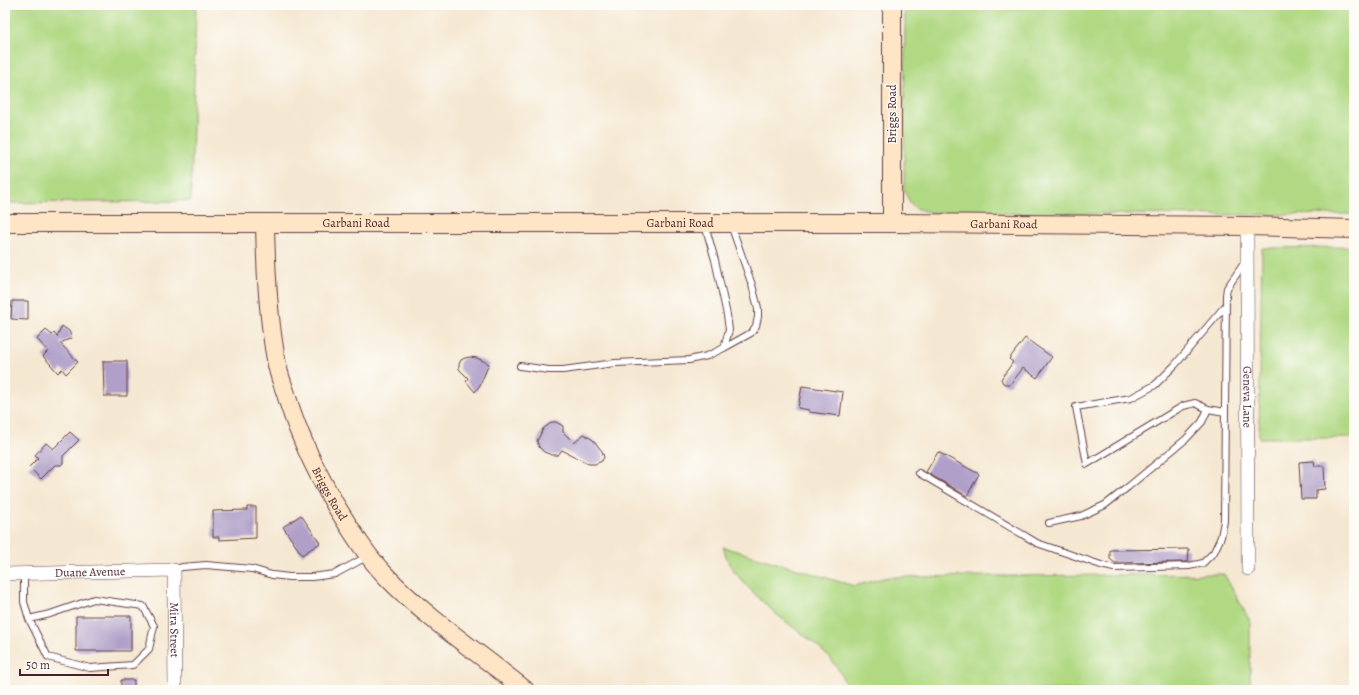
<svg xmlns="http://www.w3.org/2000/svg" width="1359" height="695" font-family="Alegreya,serif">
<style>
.green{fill:#b1d984;stroke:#7e7c58}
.building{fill:#b0a0c9}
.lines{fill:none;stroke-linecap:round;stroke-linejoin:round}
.lane-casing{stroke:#643d44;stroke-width:8}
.street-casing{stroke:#643d44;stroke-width:14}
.secondary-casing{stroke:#643d44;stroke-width:20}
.lane{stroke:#fff;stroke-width:6}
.street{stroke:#fff;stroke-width:13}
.secondary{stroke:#fde5c5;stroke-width:18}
.labels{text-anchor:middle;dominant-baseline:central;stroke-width:3;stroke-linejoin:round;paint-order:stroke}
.street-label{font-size:12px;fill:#4a1f2b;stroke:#fdfcf7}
</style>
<rect width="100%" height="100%" fill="#fdfcf7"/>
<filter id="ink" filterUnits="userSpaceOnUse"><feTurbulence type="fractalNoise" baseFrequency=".025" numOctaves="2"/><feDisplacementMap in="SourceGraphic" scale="8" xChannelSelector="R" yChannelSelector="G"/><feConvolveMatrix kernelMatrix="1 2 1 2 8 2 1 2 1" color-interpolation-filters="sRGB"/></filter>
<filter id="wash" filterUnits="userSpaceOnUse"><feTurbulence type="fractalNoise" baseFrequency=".012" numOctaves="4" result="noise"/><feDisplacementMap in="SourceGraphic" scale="16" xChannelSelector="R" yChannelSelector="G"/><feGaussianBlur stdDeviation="0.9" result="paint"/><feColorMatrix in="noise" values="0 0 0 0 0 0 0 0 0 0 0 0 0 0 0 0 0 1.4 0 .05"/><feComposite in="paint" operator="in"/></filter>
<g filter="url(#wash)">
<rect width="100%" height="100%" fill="#f5e8d2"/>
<path class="green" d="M5 5H196L191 201 5 203Z
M905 5H1354V214L1250 215 937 213C916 210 911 209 904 189Z
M1354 247V438H1259L1262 248Z
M723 547 854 586 888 577 1224 574 1250 621V690H847C840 656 800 634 775 613 760 599 743 584 731 567 727 561 725 553 723 547Z"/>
<g id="blocks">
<path class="building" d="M12 301H28V320L11 319Z
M62 326 69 331 72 338 60 343 78 362 66 374 62 369 58 373 43 356 48 351 37 339 46 330 52 335 54 333 57 337Z
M1025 338 1052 357 1037 378 1023 368 1010 385H1007L1003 383 1001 379 1013 362 1009 359Z
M470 357 477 358 489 364 480 385 475 392 466 381 468 378 459 369V364L461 360 465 358Z
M103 361H127V396H104Z
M802 386 843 392 840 416 809 412V410L798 408Z
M552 422H556L563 426V432L574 443 584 434 593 440 602 451 604 457 602 461 595 464H589L562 450 558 455H552L544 452 539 447 537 441 543 429Z
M70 432 79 440 63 456V463L61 465H55L41 479 29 467 38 458 35 455 46 443 53 449Z
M938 452 979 474 967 496 926 472Z
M1314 461 1315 466H1324L1325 489 1316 490V499H1301L1299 462Z
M247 507H256V538L219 540V537H213V511L247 510Z
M301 515 320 543 302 555 283 527Z
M1189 549 1188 562 1115 563 1110 559V550Z
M76 616H131V651H76Z
M121 680H134V690H121Z"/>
</g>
</g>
<g filter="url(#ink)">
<use href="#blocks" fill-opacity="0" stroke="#643d44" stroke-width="1"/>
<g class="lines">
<g class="lane-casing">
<path id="lane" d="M724 348 751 333 756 326 758 317V308L752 285 731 225
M520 366 549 370H563L615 363 689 360 707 356 724 348 729 330 727 315 715 260 705 225
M1225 412 1208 409 1195 403 1183 406 1087 464 1076 407 1131 398 1155 385 1175 365 1226 305
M919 473 1037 543 1101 565 1114 568 1189 566 1203 563 1214 552 1221 537 1224 521 1226 295 1227 288 1245 262
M1049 523 1081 516 1105 505 1128 487 1186 439 1202 422 1208 409
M174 570 182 567 206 565 252 569 272 575 289 577H312L335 574 368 556
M24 574V602L29 619 50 614 94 599 143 606 154 626 149 649 133 665 90 668 48 657 29 619"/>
</g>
<g class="street-casing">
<g id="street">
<path id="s1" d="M1247 226 1248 569"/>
<path id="s2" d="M5 574 174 570 175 690"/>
</g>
</g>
<g class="secondary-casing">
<g id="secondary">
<path id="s3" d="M5 223H892L1247 226 1354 229"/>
<path d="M892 223V5"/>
<path id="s4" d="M265 224C266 271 268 319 277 365 279 374 282 383 285 391 297 432 315 470 336 506 351 530 366 555 385 575 427 619 478 652 525 690"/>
</g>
</g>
<use href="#lane" class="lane"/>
<use href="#street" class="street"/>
<use href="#secondary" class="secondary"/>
</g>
</g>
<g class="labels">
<g class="street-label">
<text transform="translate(892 114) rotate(-90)">Briggs Road</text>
<text stroke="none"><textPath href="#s3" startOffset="351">Garbani Road</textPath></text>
<text stroke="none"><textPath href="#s3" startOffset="675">Garbani Road</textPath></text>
<text stroke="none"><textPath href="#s3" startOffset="999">Garbani Road</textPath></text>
<text stroke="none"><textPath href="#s1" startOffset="171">Geneva Lane</textPath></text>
<text stroke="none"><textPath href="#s4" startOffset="281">Briggs Road</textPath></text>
<text stroke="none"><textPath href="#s2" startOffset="85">Duane Avenue</textPath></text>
<text stroke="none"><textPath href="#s2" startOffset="229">Mira Street</textPath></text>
</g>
</g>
<rect width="1359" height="695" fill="none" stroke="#fdfcf7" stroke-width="20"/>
<path d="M20 669v6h88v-6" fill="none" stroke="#4a1f2b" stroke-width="2"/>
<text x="26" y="669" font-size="12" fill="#4a1f2b" stroke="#fdfcf7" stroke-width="3" paint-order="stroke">50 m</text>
</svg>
